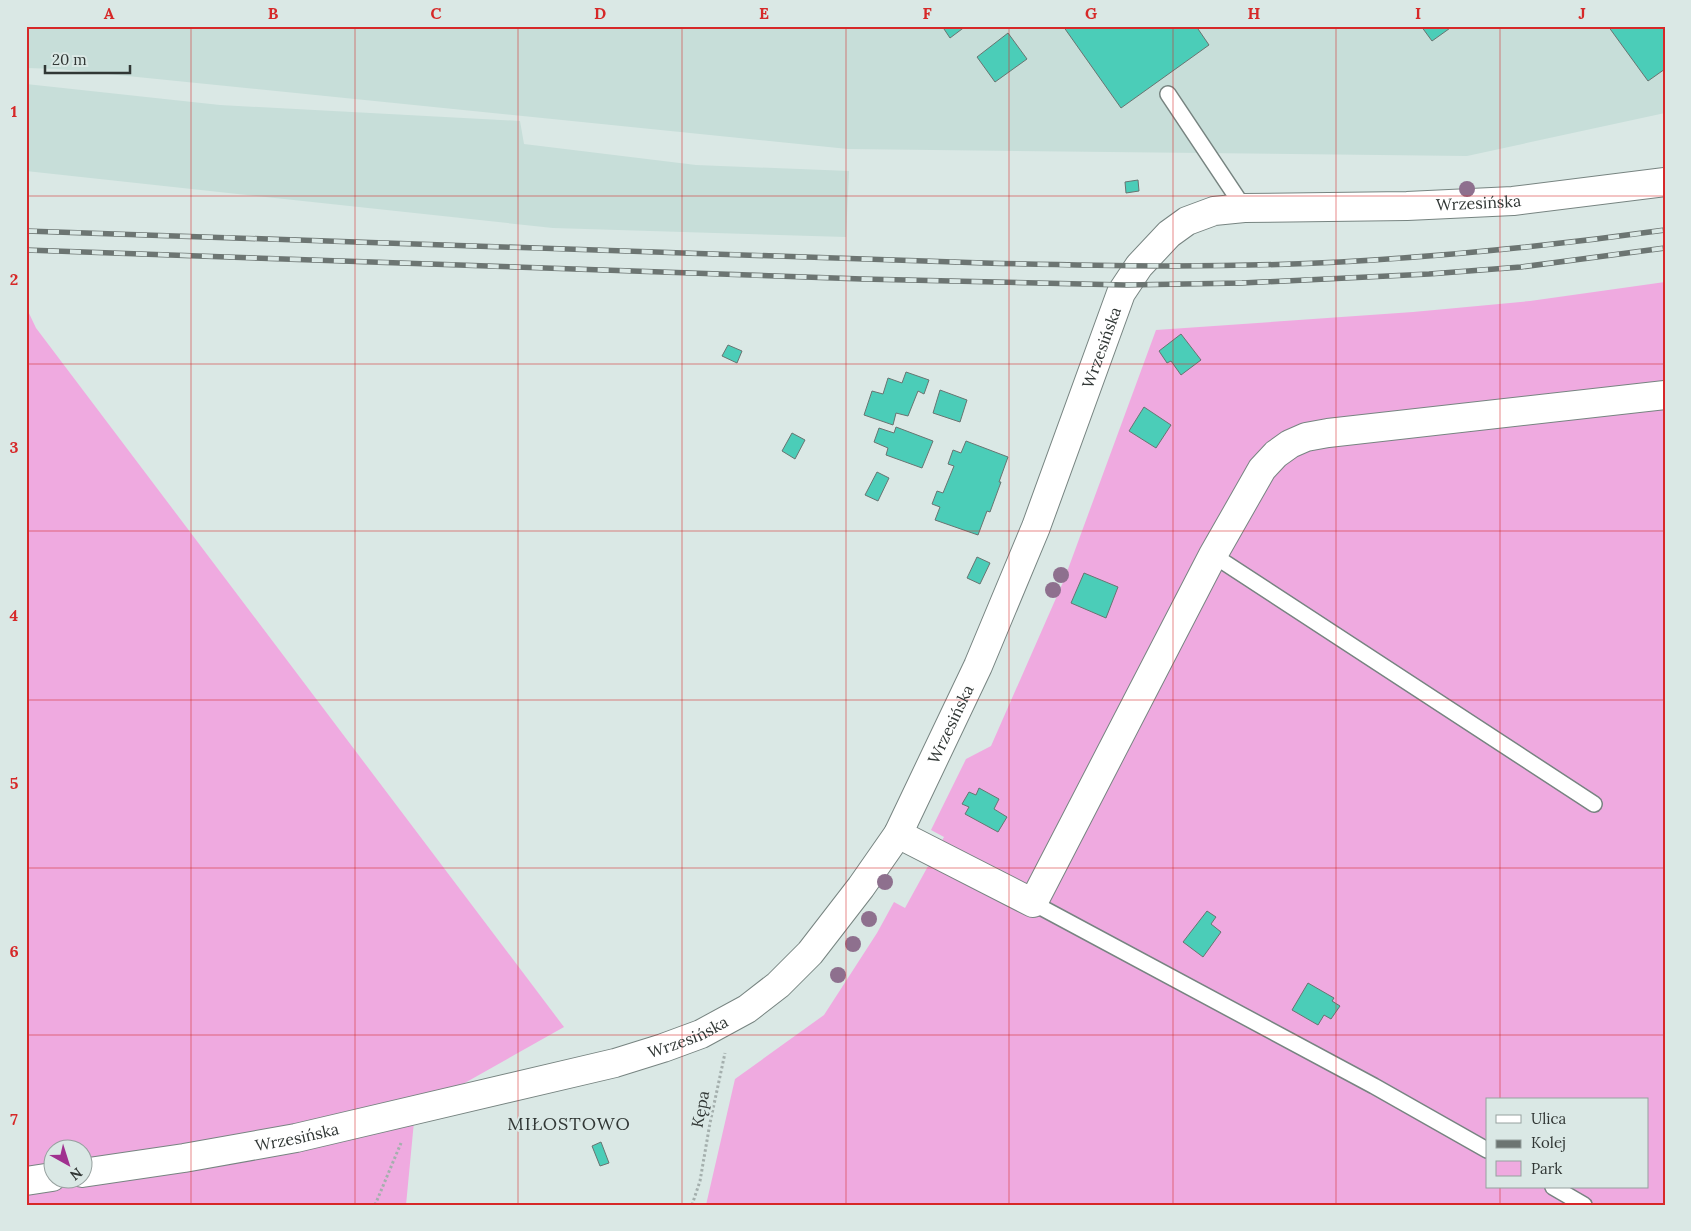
<svg xmlns="http://www.w3.org/2000/svg" width="1691" height="1231" font-family="Lora,serif">
<style>
.built{fill:#c7ded9}
.green{fill:#efaae0;fill-rule:evenodd}
.building{fill:#4bcdb8;stroke:#687471}
.lines{fill:none;stroke-linecap:round;stroke-linejoin:round}
.service-casing{stroke:#778481;stroke-width:18}
.minor-casing{stroke:#778481;stroke-width:30}
.path{stroke:#a4afad;stroke-width:3;stroke-dasharray:2.5 2.5;stroke-linecap:butt}
.service{stroke:#fff;stroke-width:15}
.minor{stroke:#fff;stroke-width:28}
.rail-casing{stroke:#6c7572;stroke-width:5.5}
.rail{stroke:#dae8e5;stroke-width:4;stroke-dasharray:11;stroke-linecap:butt}
.tree{fill:#8e708e}
.grid{fill:none;stroke:#d62828;stroke-width:1;stroke-opacity:0.55}
.labels{text-anchor:middle;dominant-baseline:central;stroke-width:4;stroke-linejoin:round;paint-order:stroke}
.street-label{font-size:16px;fill:#313735;stroke:#dae8e5}
.neighbourhood-label{font-size:18px;letter-spacing:1px;fill:#313735;stroke:#dae8e5}
.neatline{fill:none;stroke:#d62828;stroke-width:2}
.grid-label{font-size:16px;text-anchor:middle;font-weight:bold;fill:#d62828}
</style>
<rect width="100%" height="100%" fill="#dae8e5"/>
<path class="built" d="M26 26H1665V113L1467 156 848 149 58 69 26 68Z
M26 84 220 105 520 121 524 144 696 165 849 171 846 237 553 228 26 171Z"/>
<path class="green" d="M1665 282V1205H706L735 1079 824 1015 877 933 894 902 905 908 944 837 931 830 966 759 991 746 1064 580 1156 330 1413 312 1530 301ZM1487 1100H1647V1187H1487Z
M26 307 36 328 564 1027 415 1111 406 1205H26ZM52 1148H82V1178H52Z"/>
<path class="building" d="M942 26H966L950 38Z
M1063 26H1196L1209 45 1121 108Z
M1421 26H1453L1432 41Z
M1608 26H1665V69L1648 81Z
M1008 33 1027 59 995 82 977 57Z
M1138 180 1139 191 1126 193 1125 182Z
M1181 334 1201 360 1181 375 1171 361 1167 363 1159 351Z
M728 345 742 351 737 363 722 356Z
M906 372 929 380 924 394 918 391 908 416 896 413 893 425 864 415 872 391 883 394 888 378 902 383Z
M940 390 967 400 960 422 933 413Z
M1144 407 1171 425 1156 448 1129 431Z
M896 427 933 441 922 468 886 455 888 448 874 442 879 428 894 433Z
M792 433 805 440 795 459 782 451Z
M966 441 1008 457 999 482H1001L990 512 987 511 978 535 935 520 940 507 932 504 937 491 943 493 954 466 948 464 953 450 961 453Z
M877 472 889 478 878 501 865 495Z
M977 557 990 563 980 584 967 578Z
M1084 573 1118 587 1106 618 1071 603Z
M979 788 999 799 994 809 1007 817 998 832 965 814 969 807 962 804 969 792 976 795Z
M1207 911 1216 917 1211 924 1221 932 1203 957 1183 942Z
M1308 983 1334 998 1332 1001 1340 1006 1331 1019 1324 1015 1318 1025 1292 1010Z
M601 1142 609 1163 600 1166 592 1146Z"/>
<g class="lines">
<g class="service-casing">
<path id="service" d="M1168 94 1244 208
M1213 555 1594 804
M1033 903 1374 1086 1487 1150
M1553 1187 1584 1205"/>
</g>
<g class="minor-casing">
<g id="minor">
<path d="M898 834 1033 903 1213 555 1262 469 1276 454 1290 444 1306 437 1328 433 1665 395"/>
<path id="s1" d="M82 1173 184 1158 296 1138 615 1063 663 1048 701 1034 747 1009 778 985 810 953 861 887 898 834 978 666 1036 527 1121 293 1139 266 1169 234 1187 221 1214 211 1244 208 1407 206 1513 201 1665 182"/>
<path d="M26 1181 52 1177"/>
</g>
</g>
<path class="path" d="M375 1205 401 1143
M692 1205 700 1181 710 1123 725 1053"/>
<use href="#service" class="service"/>
<use href="#minor" class="minor"/>
<g class="rail-casing">
<path id="rail" d="M26 231 984 263C1103 266 1222 268 1340 262 1449 256 1557 245 1665 230
M26 250 862 279 1126 285 1242 283 1429 274 1521 267 1665 248"/>
</g>
<use href="#rail" class="rail"/>
</g>
<g class="tree">
<circle cx="1467" cy="189" r="8"/>
<circle cx="1061" cy="575" r="8"/>
<circle cx="1053" cy="590" r="8"/>
<circle cx="885" cy="882" r="8"/>
<circle cx="869" cy="919" r="8"/>
<circle cx="853" cy="944" r="8"/>
<circle cx="838" cy="975" r="8"/>
</g>
<path class="grid" d="M191 26V1205M355 26V1205M518 26V1205M682 26V1205M846 26V1205M1009 26V1205M1173 26V1205M1336 26V1205M1500 26V1100M26 196H1665M26 364H1665M26 531H1665M26 700H1665M26 868H1665M26 1035H1665M1500 1187V1205"/>
<g class="labels">
<g class="street-label">
<text stroke="none"><textPath href="#s1" startOffset="1898">Wrzesińska</textPath></text>
<text stroke="none"><textPath href="#s1" startOffset="1448">Wrzesińska</textPath></text>
<text stroke="none"><textPath href="#s1" startOffset="1042">Wrzesińska</textPath></text>
<text stroke="none"><textPath href="#s1" startOffset="622">Wrzesińska</textPath></text>
<text transform="translate(700 1109) rotate(-79)">Kępa</text>
<text stroke="none"><textPath href="#s1" startOffset="218">Wrzesińska</textPath></text>
</g>
<g class="neighbourhood-label">
<text x="569" y="1123">MIŁOSTOWO</text>
</g>
</g>
<rect width="1691" height="1231" fill="none" stroke="#dae8e5" stroke-width="55"/>
<rect x="1486" y="1098" width="162" height="90" fill="#dae8e5" stroke="#96a19f"/>
<rect x="1496" y="1115" width="25" height="8" fill="#ffffff" stroke="#96a19f"/>
<text x="1531" y="1124" font-size="15" fill="#313735">Ulica</text>
<rect x="1496" y="1140" width="25" height="8" fill="#6c7572" stroke="#96a19f"/>
<text x="1531" y="1148" font-size="15" fill="#313735">Kolej</text>
<rect x="1496" y="1161" width="25" height="15" fill="#efaae0" stroke="#96a19f"/>
<text x="1531" y="1174" font-size="15" fill="#313735">Park</text>
<g transform="translate(68 1164) rotate(141)"><circle r="24" fill="#dae8e5" stroke="#96a19f"/>
<path d="M0-4L9 19L0 12L-9 19Z" fill="#a0318f"/>
<text y="-8" font-size="14" font-weight="bold" text-anchor="middle" fill="#313735">N</text>
</g>
<path d="M45 65v8h85v-8" fill="none" stroke="#313735" stroke-width="2.5"/>
<text x="52" y="65" font-size="15" fill="#313735" stroke="#dae8e5" stroke-width="4" paint-order="stroke">20 m</text>
<rect x="28" y="28" width="1636" height="1176" class="neatline"/>
<g class="grid-label">
<text x="109" y="19">A</text>
<text x="273" y="19">B</text>
<text x="436" y="19">C</text>
<text x="600" y="19">D</text>
<text x="764" y="19">E</text>
<text x="927" y="19">F</text>
<text x="1091" y="19">G</text>
<text x="1254" y="19">H</text>
<text x="1418" y="19">I</text>
<text x="1582" y="19">J</text>
<text x="14" y="117">1</text>
<text x="14" y="285">2</text>
<text x="14" y="453">3</text>
<text x="14" y="621">4</text>
<text x="14" y="789">5</text>
<text x="14" y="957">6</text>
<text x="14" y="1125">7</text>
</g>
</svg>
